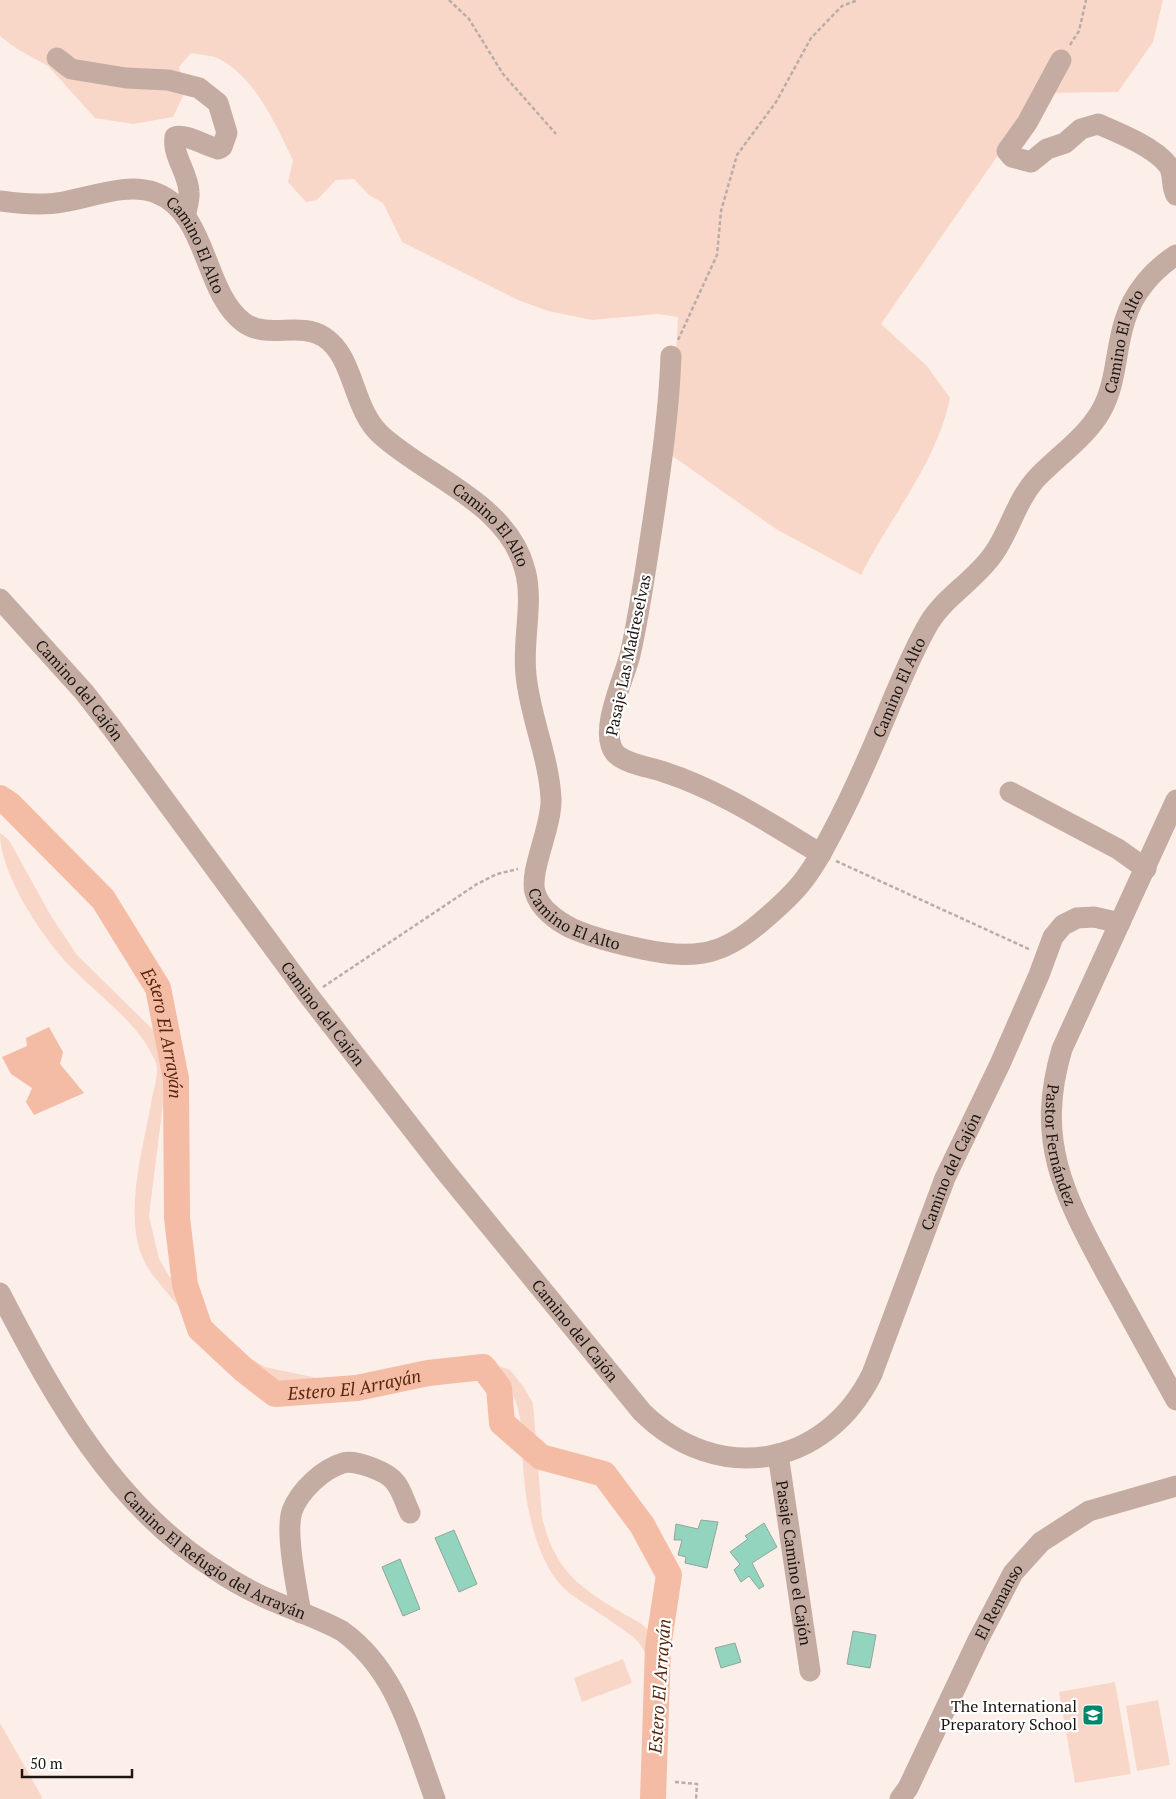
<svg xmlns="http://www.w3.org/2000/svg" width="1176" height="1799" font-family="'PT Serif',serif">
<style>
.green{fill:#f9d7c8}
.water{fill:#f4bca4}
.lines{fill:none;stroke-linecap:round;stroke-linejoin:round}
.river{stroke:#f4bca4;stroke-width:26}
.building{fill:#93d4bf;stroke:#8fa59d}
.path{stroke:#b9ada8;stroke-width:2.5;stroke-dasharray:4 2.5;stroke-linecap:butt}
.minor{stroke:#c5aca2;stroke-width:21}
.labels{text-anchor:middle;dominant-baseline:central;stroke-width:4.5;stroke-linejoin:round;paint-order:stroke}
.street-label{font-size:16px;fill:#1c1512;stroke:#fff}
.poi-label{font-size:16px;fill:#1c1512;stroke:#fff;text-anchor:end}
.water-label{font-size:18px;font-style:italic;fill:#58260d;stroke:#fff}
</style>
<rect width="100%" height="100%" fill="#fcefe9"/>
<path class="green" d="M0 0H1163L1153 42 1118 92 1041 93 881 324 927 366 950 398C937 463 890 517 861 575L776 529 671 455 678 317 658 314 592 320 548 311 518 300 402 242 383 203 369 195 354 179 336 180 317 200 306 202 288 182 293 160C276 126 257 80 221 60 213 55 200 55 191 53L179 67 185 92 173 117 133 124 95 118 48 66 17 49 0 36Z
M0 833 9 840 51 916 77 955 136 1013 162 1039 167 1048V1072L149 1216 159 1259 169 1276 220 1331 248 1357 265 1367 317 1378H373L437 1361 476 1358 510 1370 523 1386 533 1403 542 1517C554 1568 577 1586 619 1611 628 1617 642 1622 648 1630 676 1667 665 1754 663 1799H648C652 1765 661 1670 639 1643 633 1635 621 1629 612 1622 599 1612 585 1605 572 1595 550 1579 539 1551 532 1525 528 1510 525 1493 524 1477 520 1446 529 1394 494 1377 462 1362 444 1376 414 1382 370 1391 292 1392 251 1374 229 1364 165 1293 150 1271 119 1229 143 1150 151 1103 153 1092 157 1080 157 1069 157 1061 150 1051 146 1044 128 1016 97 994 74 970 44 941 0 875 0 833Z
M623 1659 632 1683 582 1702 574 1678Z
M1115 1682 1131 1774 1075 1783 1059 1692Z
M1158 1700 1170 1765 1137 1771 1126 1706Z
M0 1723 42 1797 41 1799H0Z"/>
<path class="water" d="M49 1027 63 1052 60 1064 84 1093 34 1115 26 1102 32 1088 11 1074 2 1057 27 1046 26 1038Z"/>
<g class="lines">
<path class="river" id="s1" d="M0 798 9 804 103 899 158 988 176 1079 177 1218 185 1285 200 1329 244 1370 275 1394 357 1388 428 1373 483 1367 499 1388 502 1423 541 1457 604 1474 642 1525 669 1575 658 1647 653 1799"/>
</g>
<path class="building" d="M701 1520 718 1522 707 1568 685 1563 686 1557 678 1555 682 1540H674L676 1524 698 1529Z
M764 1523 777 1547 752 1563 764 1586 759 1589 749 1576 741 1582 734 1570 740 1564 730 1552 748 1539 745 1536Z
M454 1530 477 1584 459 1592 435 1538Z
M400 1559 420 1609 403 1616 382 1567Z
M853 1631 876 1635 870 1668 847 1664Z
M735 1643 741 1662 721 1668 715 1648Z"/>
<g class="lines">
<path class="path" d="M449 0 469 19 503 74 556 134
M1070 45 1079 31 1086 0
M678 340 717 255 721 211 737 155 776 102 811 38 842 6 858 0
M836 861 1031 950
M323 987 477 884 497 874 518 869
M675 1782 697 1784 696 1799"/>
<g class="minor">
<path d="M57 58 71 69 126 78 168 80 199 88 218 103 227 133 222 147 218 149C206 146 185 133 175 137 172 156 188 172 189 192 190 199 187 208 185 216"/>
<path d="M1061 60 1027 123 1007 151 1012 157 1031 162 1047 149 1065 143 1081 129 1098 124C1119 133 1154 147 1168 165 1175 174 1170 185 1176 195"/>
<path id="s2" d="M0 201C21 204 42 206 63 202 93 197 127 182 156 193 208 213 203 291 243 322 267 340 299 321 324 337 355 357 352 409 381 435 427 477 508 503 525 570 534 603 522 640 526 675 530 717 549 757 551 799 552 827 529 871 535 892 539 908 557 921 571 928 593 938 618 944 642 949 665 954 692 958 715 950 732 945 747 934 760 923 773 912 787 900 798 887 812 871 822 852 832 833 855 790 874 745 893 699 904 673 915 647 929 623 946 595 976 580 994 553 1010 530 1016 502 1035 480 1056 457 1085 439 1101 411 1117 383 1115 350 1125 320 1133 293 1153 270 1176 255"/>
<path d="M671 356C669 412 661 466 653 521 646 566 640 611 630 655 624 679 598 732 615 753 625 764 650 767 664 772 720 790 771 824 821 854"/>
<path id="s3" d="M0 599 84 692 112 728 309 996 445 1171 642 1412C717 1486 825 1469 872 1374L945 1178 1000 1064 1039 975 1053 937 1063 925 1077 918 1094 917 1120 923"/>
<path d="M1010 792 1118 849 1146 869"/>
<path id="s4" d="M1176 800 1062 1049C1035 1140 1063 1193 1106 1273 1129 1315 1152 1357 1176 1400"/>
<path id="s5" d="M0 1293C54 1397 112 1503 213 1568 232 1581 252 1592 273 1601 296 1611 320 1619 342 1631 398 1671 412 1738 435 1799"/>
<path id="s6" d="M778 1454 810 1671"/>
<path d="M301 1613C297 1589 285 1533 292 1511 300 1490 323 1469 343 1463 355 1459 388 1472 395 1482 402 1490 405 1503 410 1513"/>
<path id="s7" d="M900 1799 908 1788 978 1640 1013 1573 1041 1542 1089 1511 1176 1486"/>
</g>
</g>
<defs>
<g id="school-square" transform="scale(1.125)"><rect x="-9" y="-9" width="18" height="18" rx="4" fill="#00876b" stroke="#fff"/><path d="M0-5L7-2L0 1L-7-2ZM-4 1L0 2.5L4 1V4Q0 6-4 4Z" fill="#fff"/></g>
</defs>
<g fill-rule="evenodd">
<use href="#school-square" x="1093" y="1715"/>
</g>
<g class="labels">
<g class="street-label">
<text stroke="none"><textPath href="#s2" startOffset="226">Camino El Alto</textPath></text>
<text stroke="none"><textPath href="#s2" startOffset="1995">Camino El Alto</textPath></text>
<text stroke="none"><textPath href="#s2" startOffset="660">Camino El Alto</textPath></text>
<text transform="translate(628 655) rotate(-78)">Pasaje Las Madreselvas</text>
<text stroke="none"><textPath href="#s2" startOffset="1575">Camino El Alto</textPath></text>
<text stroke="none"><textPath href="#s3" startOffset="121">Camino del Cajón</textPath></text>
<text stroke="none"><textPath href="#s2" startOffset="1095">Camino El Alto</textPath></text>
<text stroke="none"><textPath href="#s3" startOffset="526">Camino del Cajón</textPath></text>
<text stroke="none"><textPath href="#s4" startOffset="372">Pastor Fernández</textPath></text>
<text stroke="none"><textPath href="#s3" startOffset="1530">Camino del Cajón</textPath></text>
<text stroke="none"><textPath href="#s3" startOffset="931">Camino del Cajón</textPath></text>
<text stroke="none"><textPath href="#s5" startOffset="346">Camino El Refugio del Arrayán</textPath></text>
<text stroke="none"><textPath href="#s6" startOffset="110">Pasaje Camino el Cajón</textPath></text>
<text stroke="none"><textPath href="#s7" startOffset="221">El Remanso</textPath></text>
</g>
<g class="poi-label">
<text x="1077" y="1706">The International<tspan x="1077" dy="18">Preparatory School</tspan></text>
</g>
<g class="water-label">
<text stroke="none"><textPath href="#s1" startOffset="294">Estero El Arrayán</textPath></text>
<text stroke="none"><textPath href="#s1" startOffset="774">Estero El Arrayán</textPath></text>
<text transform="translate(659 1686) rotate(-86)">Estero El Arrayán</text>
</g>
</g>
<path d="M22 1769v8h110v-8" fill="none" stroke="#1c1512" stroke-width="2.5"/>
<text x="30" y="1769" font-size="15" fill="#1c1512" stroke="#ffffff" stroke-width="4" paint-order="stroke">50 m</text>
</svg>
